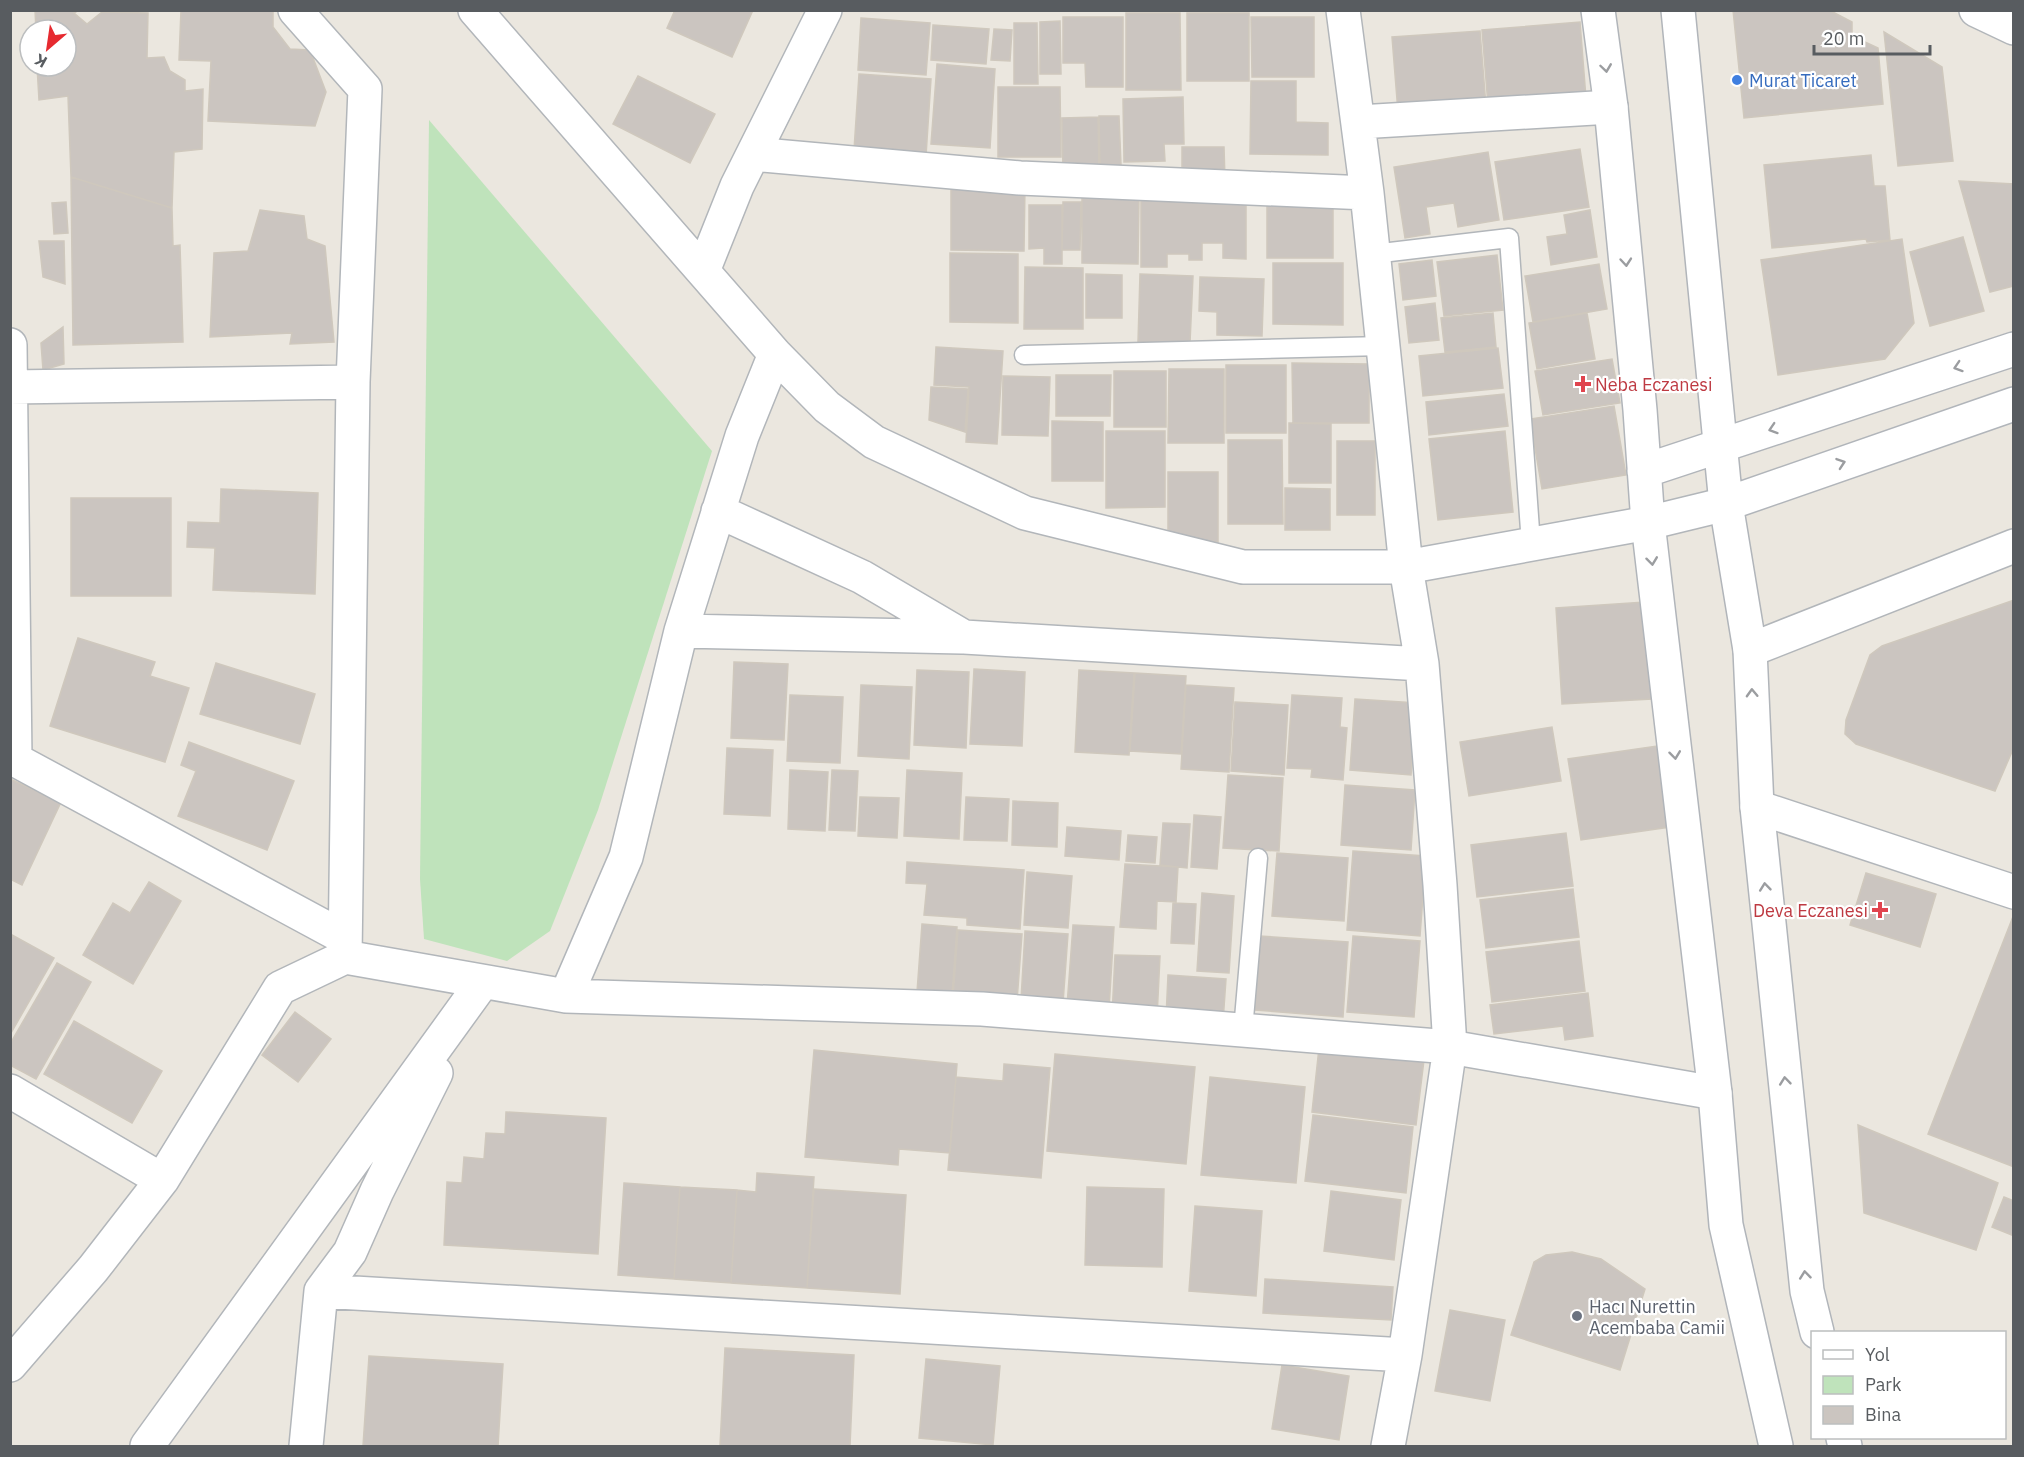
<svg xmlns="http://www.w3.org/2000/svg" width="2024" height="1457" font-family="'IBM Plex Sans',sans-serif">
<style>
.park{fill:#bfe3bb}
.building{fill:#cbc5c0;stroke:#cfc8bd;stroke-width:1.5}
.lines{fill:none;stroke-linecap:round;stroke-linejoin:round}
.lane-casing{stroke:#b2b6ba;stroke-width:21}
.street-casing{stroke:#b2b6ba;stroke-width:36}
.secondary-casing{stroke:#b1b5ba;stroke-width:36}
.lane{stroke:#fff;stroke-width:18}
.street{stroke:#fff;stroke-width:33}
.secondary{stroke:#fff;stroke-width:33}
.oneway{stroke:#9b9da0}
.shop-dot{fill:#3f7fe0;stroke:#fff;stroke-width:2}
.health-dot{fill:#e0444e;stroke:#fff;stroke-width:2}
.worship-dot{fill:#6b7280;stroke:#fff;stroke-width:2}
.labels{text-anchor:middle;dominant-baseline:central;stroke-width:4.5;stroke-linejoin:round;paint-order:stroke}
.shop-label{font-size:18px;fill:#366cbe;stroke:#fff;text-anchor:start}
.health-label{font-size:18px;fill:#be3a42;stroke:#fff;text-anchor:start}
.worship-label{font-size:18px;fill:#5b616d;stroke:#fff;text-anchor:start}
</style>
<rect width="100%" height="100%" fill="#ebe7df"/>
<path class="park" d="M429 120 712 451 598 810 550 931 507 961 424 939 420 879Z"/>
<path class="building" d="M35 10H79L74 13 87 24 102 12 148 13 147 58 164 57 170 71 185 80V91L203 89 202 149 174 152 172 208 71 177 68 96 39 100 37 66H66V30H36Z
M181 10H273V27L290 49 310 50 326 92 315 126 208 121 211 61 179 60Z
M675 10H753L732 57 667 28Z
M1733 10H1829L1852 22V36L1878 48 1883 104 1744 118Z
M1126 13H1180L1181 90H1126Z
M1187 13H1249V81H1187Z
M1063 17H1123V87H1086L1085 63H1063Z
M1251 17H1314V77H1252Z
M861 18 930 23 926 75 858 70Z
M1060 21 1061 74H1040V22Z
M1580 22 1586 98 1488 105 1482 30Z
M1014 23H1037L1038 84H1014Z
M933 25 989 29 986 64 931 60Z
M994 29 1012 30 1010 61 991 60Z
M1480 31 1486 106 1398 112 1392 37Z
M1884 32 1942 67 1953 161 1898 166Z
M937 64 995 69 990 148 931 144Z
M859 74 931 79 926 156 854 150Z
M638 76 715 114 690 163 613 124Z
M1251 81H1296V122L1328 123V155L1250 154Z
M998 87H1060L1061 157H998Z
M1183 97 1184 144H1164L1165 161 1124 162 1123 99Z
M1099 116H1119L1121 165 1100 166Z
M1098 117 1099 171H1063L1062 118Z
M1182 147H1224L1225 179 1182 180Z
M1580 149 1589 207 1504 220 1495 162Z
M1488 152 1499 220 1458 227 1454 203 1426 207 1430 234 1405 238 1394 167Z
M1871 155 1874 186H1885L1890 240 1867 242 1866 239 1772 248 1764 165Z
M71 177 172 208 173 246 180 245 183 342 73 345Z
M1959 181 2014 184V286L1990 292Z
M951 185 1025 186 1024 251 951 250Z
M1267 197 1333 198V258H1267Z
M1082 198 1139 199 1138 264 1082 263Z
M1141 200 1246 202V259L1223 258V243H1202V260H1189V254H1167V267H1141Z
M66 202 68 233 54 234 52 203Z
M1063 202H1081L1080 250H1062Z
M1029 205H1062V264H1044V248L1029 249Z
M260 210 304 216 307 239 325 246 334 342 290 344 292 333 210 337 214 253 248 251Z
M1590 210 1597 257 1551 265 1547 237 1567 234 1564 215Z
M1963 237 1984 311 1930 326 1910 252Z
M1902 239 1914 323 1885 359 1778 375 1761 260Z
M39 241H64L65 284 43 277Z
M950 253 1018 254V323L950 322Z
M1497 255 1503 310 1444 316 1437 262Z
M1432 260 1436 296 1403 300 1399 264Z
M1273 263H1343V325L1273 324Z
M1599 264 1607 309 1533 322 1525 276Z
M1025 267 1083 268V329H1024Z
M1086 274 1122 275V318H1086Z
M1140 274 1193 276 1190 343 1138 342Z
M1200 277 1264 279 1262 336 1217 335V312L1199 311Z
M1435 303 1439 340 1409 343 1405 307Z
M1493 313 1496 347 1445 352 1441 318Z
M1587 313 1595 359 1537 369 1529 323Z
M63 327 64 364 43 370 41 343Z
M936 347 1003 351 997 444 966 442 969 387 934 385Z
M1498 348 1503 388 1423 396 1419 356Z
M1612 359 1620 403 1543 415 1535 371Z
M1292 363 1369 364V423H1293Z
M1226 365H1286V433H1226Z
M1169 369H1224V443H1168Z
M1114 371H1166V427H1114Z
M1056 375H1111L1110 416H1056Z
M1003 376 1050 377 1048 436 1002 435Z
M931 387 968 389 965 432 929 420Z
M1504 394 1508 426 1429 435 1426 402Z
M1614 406 1626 475 1542 489 1530 419Z
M1052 421 1103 422V481H1052Z
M1289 423 1331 424V483H1289Z
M1106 431H1165V507L1106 508Z
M1505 431 1513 512 1438 520 1429 439Z
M1228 440H1282L1283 524H1228Z
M1337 441H1375V515H1337Z
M1168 472H1218V542H1168Z
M1285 488 1330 489V530H1285Z
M221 489 318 493 315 594 213 590 215 548 187 547 188 522 220 523Z
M71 498H171V596H71Z
M2014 600V747L1995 791 1856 744 1845 734 1846 720 1870 655 1882 646Z
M1645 602 1652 699 1562 704 1556 608Z
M78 638 155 662 150 676 189 688 165 762 50 726Z
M734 662 788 664 784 740 731 738Z
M216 663 315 694 300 744 200 714Z
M974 669 1025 672 1022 746 970 744Z
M917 670 969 672 966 748 914 745Z
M1079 670 1134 673 1129 755 1075 752Z
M1135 673 1186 676 1181 754 1130 751Z
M861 685 912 687 909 759 858 756Z
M1186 685 1234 688 1229 772 1181 769Z
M790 695 843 697 840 763 787 761Z
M1292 695 1342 698 1340 727 1347 728 1343 780 1311 777 1312 769 1287 768Z
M1355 699 1417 703 1411 775 1350 770Z
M1235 702 1288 705 1284 775 1231 771Z
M1552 727 1561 781 1469 796 1460 742Z
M189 742 294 781 267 850 178 816 196 771 181 765Z
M1657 746 1670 827 1581 840 1568 759Z
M727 748 773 750 770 816 724 814Z
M790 770 828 772 825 831 788 829Z
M832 770 858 771 855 831 829 830Z
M907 770 962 773 959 839 904 836Z
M1228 775 1283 778 1279 851 1223 848Z
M10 779 61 802 22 885 10 879Z
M1345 785 1415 790 1411 850 1341 845Z
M860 797 899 798 897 838 858 836Z
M966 797 1009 799 1007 841 964 840Z
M1013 801 1058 803 1057 847 1012 845Z
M1194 815 1221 817 1217 869 1191 867Z
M1163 823 1190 824 1187 868 1160 865Z
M1067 827 1121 831 1119 860 1065 856Z
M1566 833 1573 886 1477 897 1471 845Z
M1128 835 1157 837 1155 863 1126 861Z
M1353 851 1426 856 1420 936 1347 930Z
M1277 853 1348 858 1344 921 1272 916Z
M907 862 1024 870 1020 929 967 925V918L924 915 927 884 906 883Z
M1125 864 1178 867 1176 902 1157 901 1156 929 1120 927Z
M1027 872 1072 876 1068 928 1024 925Z
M1866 873 1936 894 1920 947 1850 925Z
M149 882 181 901 133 984 83 955 113 903 130 913Z
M1573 889 1579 937 1486 948 1480 900Z
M1202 893 1234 896 1229 973 1197 971Z
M1173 903 1196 904 1194 944 1171 943Z
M2014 914V1167L1928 1134Z
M922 924 957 927 952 995 917 992Z
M1073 925 1114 927 1109 1009 1067 1006Z
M958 930 1022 934 1017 1001 953 997Z
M1025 931 1068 934 1063 1003 1021 1000Z
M12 935 54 958 11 1033 10 938Z
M1259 936 1348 942 1343 1017 1255 1010Z
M1353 936 1420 941 1414 1017 1347 1012Z
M1579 941 1585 991 1492 1002 1486 952Z
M1115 955 1160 956 1157 1018 1112 1016Z
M57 963 91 982 36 1079 10 1065V1044Z
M1168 975 1226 979 1223 1022 1166 1018Z
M1588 993 1593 1036 1565 1040 1563 1026 1494 1034 1490 1005Z
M295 1012 331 1039 298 1082 262 1055Z
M74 1021 162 1071 132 1123 44 1074Z
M1319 1048 1424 1060 1416 1125 1312 1112Z
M814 1050 957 1064 950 1153 899 1149 898 1165 805 1157Z
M1055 1054 1195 1067 1186 1164 1047 1151Z
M1004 1064 1050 1068 1041 1178 948 1170 956 1077 1003 1081Z
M1210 1077 1305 1087 1296 1183 1201 1175Z
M506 1112 606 1118 598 1254 444 1245 447 1182 462 1183 464 1157 484 1159 486 1133 505 1134Z
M1313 1115 1413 1127 1406 1193 1305 1181Z
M1858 1125 1998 1183 1976 1250 1864 1213Z
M757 1173 814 1177 807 1288 731 1283 737 1190 756 1192Z
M624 1183 680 1187 674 1279 618 1275Z
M680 1187 737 1190 731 1283 674 1279Z
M1087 1187 1164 1189 1162 1267 1085 1265Z
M814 1189 906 1195 900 1294 807 1288Z
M1331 1191 1401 1200 1394 1260 1324 1251Z
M2004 1197 2014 1201V1236L1992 1227Z
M1195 1206 1262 1211 1256 1296 1189 1291Z
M1572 1252 1601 1259 1645 1289 1620 1370 1511 1335 1534 1262 1546 1255Z
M1265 1279 1393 1287 1391 1320 1263 1313Z
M1450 1310 1505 1320 1490 1401 1435 1391Z
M725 1348 854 1355 850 1446H720Z
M369 1356 503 1364 498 1446H363Z
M926 1359 1000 1366 993 1445 919 1438Z
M1282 1365 1349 1376 1339 1440 1272 1429Z"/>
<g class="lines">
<g class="lane-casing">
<path id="lane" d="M1373 254 1509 238 1531 544
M1024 355 1383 346
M1243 1030 1258 858"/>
</g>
<g class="street-casing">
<path id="street" d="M295 10 365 89 353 382 345 957
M475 10 775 354 827 407 874 442 1025 513 1243 567H1406L1648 523 1726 504
M1343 10 1367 193 1406 567 1422 664 1440 885 1450 1047 1405 1355 1388 1446
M1976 10 2014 28
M1359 122 1611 107
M753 154 1020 178 1367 193
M703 271 737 186 825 10
M10 345 15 759
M10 387 353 382
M718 511 862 577 964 637 1422 664
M681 631 962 637
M1750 650 2014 546
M10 757 343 937
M1757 807 2014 892
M566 996 626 857 681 631 742 436 775 354
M10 1091 162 1180
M321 1291 1405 1355
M10 1365 93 1269 162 1180 280 988 345 957 566 996 982 1009 1450 1047 1715 1093
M147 1446 482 983
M306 1446 321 1291 350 1252 377 1191 436 1073"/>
</g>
<g class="secondary-casing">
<path id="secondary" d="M1598 10 1611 107 1640 410 1648 523 1715 1093 1726 1225 1776 1446
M1678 10 1726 504 1750 650 1757 807 1807 1291 1817 1332
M1644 471 2014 349
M1726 504 2014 404
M1843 1438 1845 1446"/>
</g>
<use href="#lane" class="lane"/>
<use href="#street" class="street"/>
<use href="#secondary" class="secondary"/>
</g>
<defs><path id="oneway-chevron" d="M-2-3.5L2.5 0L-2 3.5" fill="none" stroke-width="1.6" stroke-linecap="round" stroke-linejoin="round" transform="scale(1.5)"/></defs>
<g class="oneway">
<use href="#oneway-chevron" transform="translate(1606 68) rotate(82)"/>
<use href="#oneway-chevron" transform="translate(1626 262) rotate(85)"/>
<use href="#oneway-chevron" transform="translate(1958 367) rotate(162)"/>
<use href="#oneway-chevron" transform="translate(1773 429) rotate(162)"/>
<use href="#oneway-chevron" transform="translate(1841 463) rotate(-19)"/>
<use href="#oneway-chevron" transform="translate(1652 561) rotate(83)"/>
<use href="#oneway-chevron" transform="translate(1752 693) rotate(-92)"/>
<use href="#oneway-chevron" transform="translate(1675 755) rotate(83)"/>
<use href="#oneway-chevron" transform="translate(1765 887) rotate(-96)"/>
<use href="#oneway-chevron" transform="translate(1785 1081) rotate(-96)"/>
<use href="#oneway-chevron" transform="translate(1805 1275) rotate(-96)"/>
</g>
<circle class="shop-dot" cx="1737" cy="80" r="6"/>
<g class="health-dot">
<path d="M1580 375h6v6h6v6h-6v6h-6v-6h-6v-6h6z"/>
<path d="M1877 901h6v6h6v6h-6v6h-6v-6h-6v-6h6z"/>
</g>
<circle class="worship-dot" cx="1577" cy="1316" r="6"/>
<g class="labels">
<g class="shop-label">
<text x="1749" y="80">Murat Ticaret</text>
</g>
<g class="health-label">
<text x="1595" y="384">Neba Eczanesi</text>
<text x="1868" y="910" text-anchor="end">Deva Eczanesi</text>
</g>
<g class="worship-label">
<text x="1589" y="1306">Hacı Nurettin<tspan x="1589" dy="21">Acembaba Camii</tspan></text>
</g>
</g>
<rect width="2024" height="1457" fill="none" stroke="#585c60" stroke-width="24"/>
<rect x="1811" y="1331" width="195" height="108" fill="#ffffff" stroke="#bcbebf" stroke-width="1.5"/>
<rect x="1823" y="1350" width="30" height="9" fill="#ffffff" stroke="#bcbebf" stroke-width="1.5"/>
<text x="1865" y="1361" font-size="18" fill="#585c60">Yol</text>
<rect x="1823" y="1376" width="30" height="18" fill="#bfe3bb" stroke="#bcbebf" stroke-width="1.5"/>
<text x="1865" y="1391" font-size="18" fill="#585c60">Park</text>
<rect x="1823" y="1406" width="30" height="18" fill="#cbc5c0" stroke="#bcbebf" stroke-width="1.5"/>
<text x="1865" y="1421" font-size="18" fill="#585c60">Bina</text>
<g transform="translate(48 48) rotate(209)"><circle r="28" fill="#ffffff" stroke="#bcbebf" stroke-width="1.5"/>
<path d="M0-4.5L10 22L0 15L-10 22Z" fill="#e62a30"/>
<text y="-9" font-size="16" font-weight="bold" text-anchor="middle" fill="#585c60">K</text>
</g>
<path d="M1814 45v9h116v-9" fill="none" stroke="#585c60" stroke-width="3"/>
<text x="1823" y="45" font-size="18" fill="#585c60" stroke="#ffffff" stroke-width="4.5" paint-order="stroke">20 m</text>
</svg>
